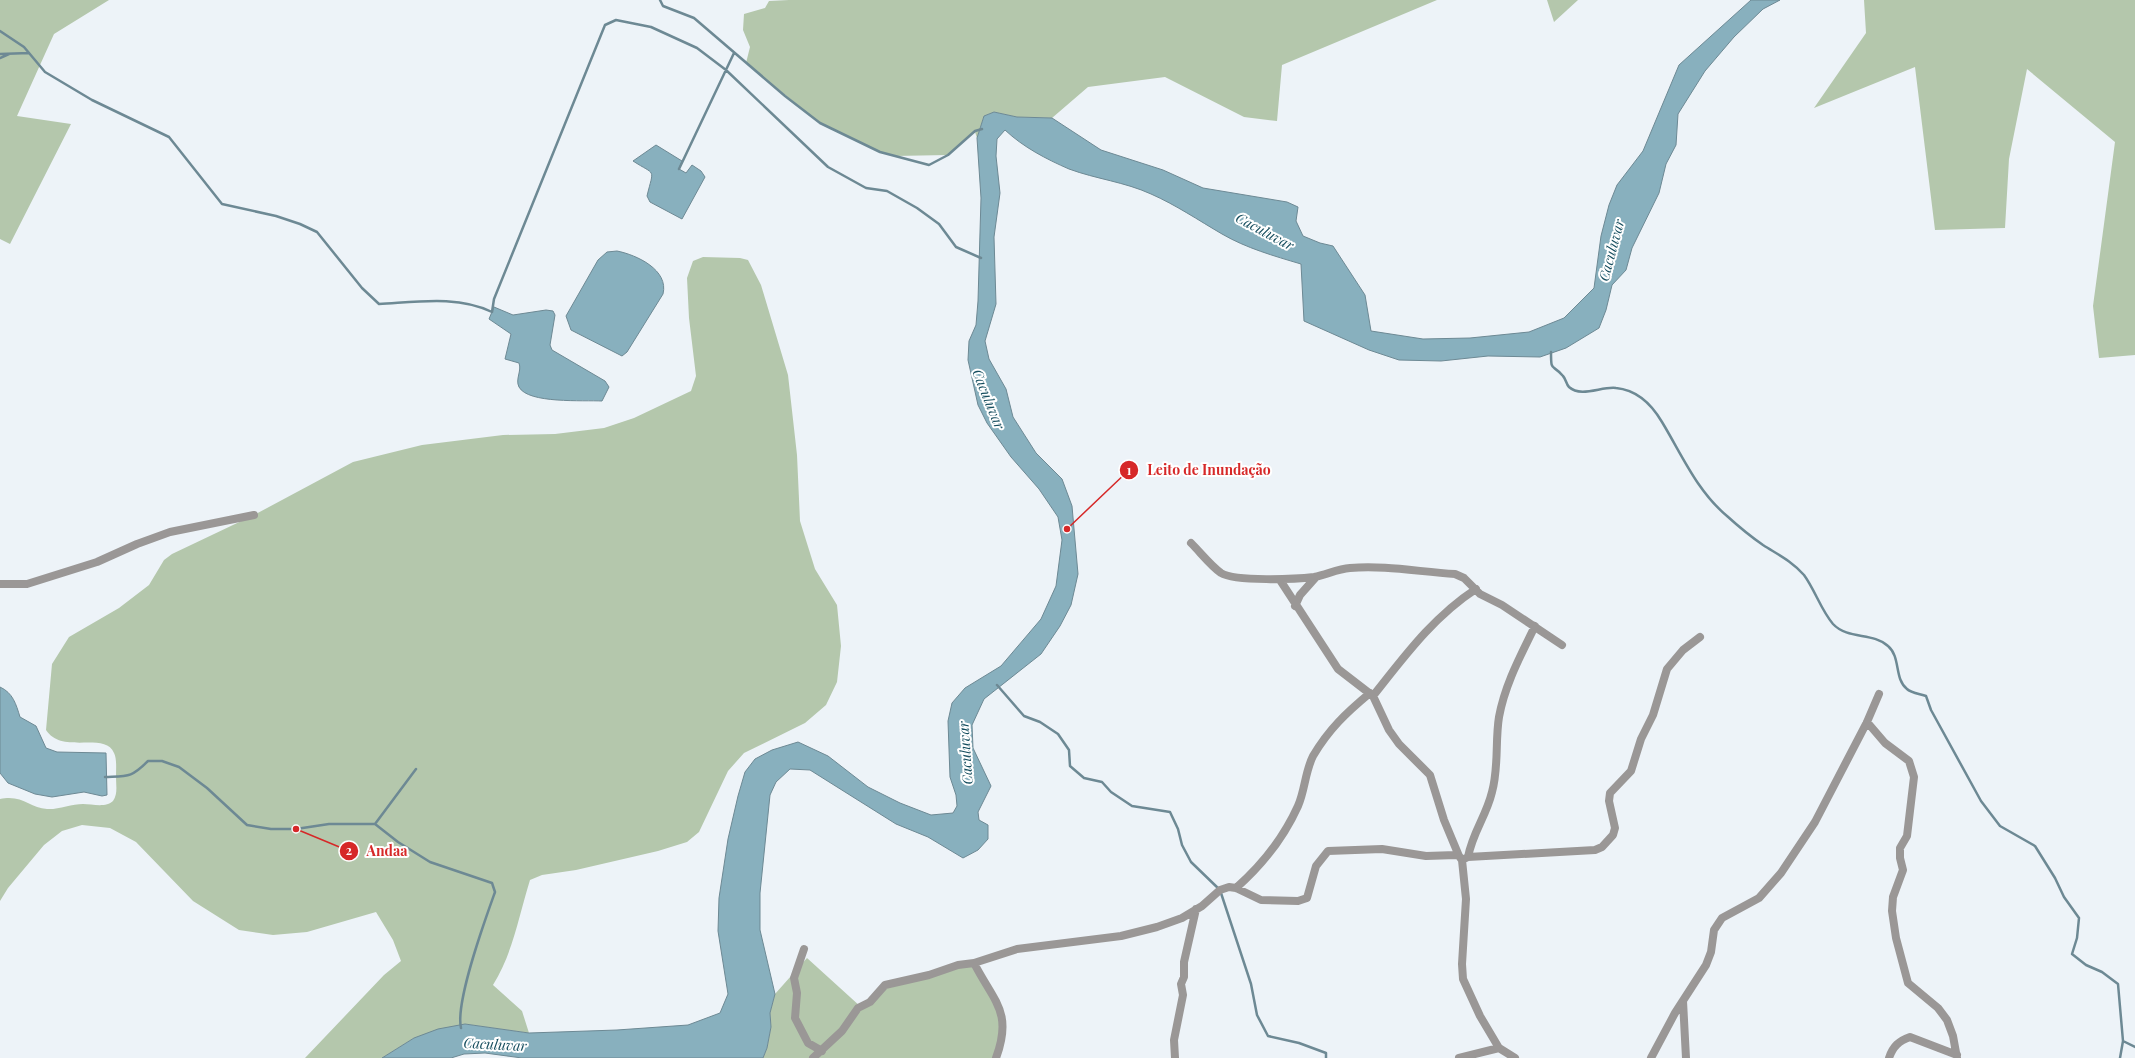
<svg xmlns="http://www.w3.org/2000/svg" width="2135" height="1058" font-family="'Playfair Display',serif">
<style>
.green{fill:#b4c7ac}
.water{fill:#88b0be;stroke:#6d8994}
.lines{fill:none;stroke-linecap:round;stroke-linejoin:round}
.stream{stroke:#6d8994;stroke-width:2.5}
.minor{stroke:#9a9796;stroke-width:8}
.labels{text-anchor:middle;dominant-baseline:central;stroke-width:4;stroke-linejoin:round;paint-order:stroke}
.water-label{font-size:14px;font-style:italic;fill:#154d5e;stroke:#fff}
.leader{fill:none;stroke:#d62828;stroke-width:1.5}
.callout-dot{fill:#d62828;stroke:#fff;stroke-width:1.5}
.mark-label{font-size:12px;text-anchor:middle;font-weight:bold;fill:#fff}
.callout-label{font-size:14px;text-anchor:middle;font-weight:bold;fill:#d62828;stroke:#fff;stroke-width:4;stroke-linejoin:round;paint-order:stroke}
</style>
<rect width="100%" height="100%" fill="#edf3f8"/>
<path class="green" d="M0 0H109L54 34 17 116 71 124 10 244 0 239Z
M789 0H1437L1282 65 1277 121 1244 117 1165 77 1088 87 1052 118 1017 117 994 112 984 116 977 138 975 132 948 155 894 156 880 152 820 123 746 63 750 47 743 30 744 14 765 8 769 1Z
M1547 0H1578L1554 22Z
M1864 0H2135V355L2099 358 2093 306 2115 142 2027 69 2009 159 2005 228 1935 230 1915 67 1814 108 1866 33Z
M703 257 740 258 748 260 761 285 788 375 797 455 800 521 815 569 837 605 841 646 837 682 826 705 805 723 744 753 728 771 699 832 687 842 658 851 576 870 542 875 530 880C519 915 513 953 493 985L522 1011 529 1033 465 1024 414 1038 382 1058H305L384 975 401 961 393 940 376 912 307 932 273 935 239 930 193 901 136 842 110 828 82 825 62 831 44 845 8 888 0 901V799C22 794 30 808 47 809 57 810 72 804 83 804 92 804 106 808 113 801 118 794 116 785 116 777 116 769 117 759 114 753 105 731 62 755 46 730L52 664 69 637 119 608 149 585 164 560 172 554 254 515 353 462 422 445 503 435 555 434 604 428 634 418 691 391 696 376 689 318 687 278 693 261Z
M807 958 861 1007 881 989 974 963 1004 1020 996 1058H763L767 1048 771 1027 770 1013 775 994Z"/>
<path class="water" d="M1751 0H1780L1763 9 1734 37 1705 71 1678 114 1676 145 1666 164 1659 193 1632 248 1626 270 1612 285 1606 310 1599 328 1566 348 1540 357 1488 356 1441 361 1399 360 1369 350 1304 321 1301 264C1274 256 1246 248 1222 234 1198 220 1176 205 1151 194 1125 182 1096 179 1069 169 1046 159 1023 147 1005 130L997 139 996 156 1000 193 994 237 996 304 985 341 989 359 1006 389 1013 417 1036 453 1062 479 1072 506 1078 574 1071 605 1060 626 1041 654 984 699 972 725 973 748 991 786 978 812 979 820 988 825V839L978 850 963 858 928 837 896 824 810 770 790 769 776 782 770 795 760 893V930L775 994 770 1013 771 1027 767 1048 763 1058H522L485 1053 464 1054 451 1058H382L414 1038 438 1029 465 1024 529 1033 617 1030 688 1025 720 1013 728 994 718 931 719 898 728 839 738 796 745 772 755 759 772 750 798 742 828 756 868 787 900 803 931 815 953 813 957 806 956 795 950 777 948 721 952 703 965 688 1001 666 1041 619 1056 586 1062 540 1058 517 1039 489 1011 457 987 423 978 405 968 360 969 341 976 325 978 301 981 198 977 138 984 116 994 112 1017 117 1052 118 1101 150 1163 170 1203 188 1287 202 1298 207 1296 221 1303 236 1320 243 1333 246 1365 295 1371 331 1423 339 1470 338 1529 332 1564 318 1594 288 1601 236 1609 205 1617 185 1643 151 1679 65Z
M656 145 682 161 679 169 686 173 692 165 701 171 705 177 682 219 650 202 647 196C654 167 656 176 633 161Z
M617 251C637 255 669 270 663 294L627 352 622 356 571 330 566 316 598 260 607 252Z
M494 307 513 315 546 310 553 311 555 315 550 345 552 350 605 381 609 387 602 401C584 400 528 404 519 387 515 379 522 371 519 363L505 359 511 334 489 319Z
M0 687C13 693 16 704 20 717L36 726 46 748 57 752 106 753 107 795 102 796 84 792 52 797 35 794 8 783 0 773Z"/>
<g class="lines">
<path class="stream" d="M660 0 663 6 694 18 785 96 820 123 880 152 929 165 948 155 975 131 982 129
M0 31 24 47 45 72 92 100 169 137 222 204 276 216 300 224 317 232 362 288 379 304C416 302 458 295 492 312L494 299 605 25 616 20 651 27 697 48 726 70 828 167 866 188 887 191 917 208 939 224 956 247 981 258
M0 54 29 53
M0 58 9 54
M679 169 734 53
M1551 352C1551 373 1552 363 1563 376 1566 379 1566 384 1569 387 1581 398 1602 386 1616 388 1637 390 1652 405 1662 422 1682 455 1697 491 1727 516 1738 526 1750 536 1763 545 1777 554 1792 561 1804 575 1815 590 1821 610 1833 624 1848 640 1873 632 1888 646 1901 657 1894 679 1907 689 1911 693 1921 694 1926 696L1931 710 1981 801 2000 826 2035 846 2055 878 2064 897 2079 918 2077 938 2072 954 2086 965 2102 972 2118 984 2123 1041 2120 1058
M997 685 1024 716 1040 722 1058 734 1069 750 1070 766 1084 778 1102 782 1111 792 1132 806 1170 812 1178 829 1182 845 1191 862 1220 890 1251 984 1257 1015 1268 1036 1299 1043 1326 1053V1058
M105 777C128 776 131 778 148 761H162L179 767 207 788 247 825 271 829H296L329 824H375L398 842 430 862 492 883 495 892C485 920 455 1002 461 1028
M375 824 416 769
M2123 1041 2135 1047"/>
<path class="minor" d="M1191 543C1201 553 1210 565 1221 573 1235 582 1297 579 1314 577 1326 575 1337 569 1350 568 1385 565 1420 572 1455 574L1464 578 1480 594 1502 605 1562 645
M1280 580 1338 669 1373 696 1389 730 1399 744 1430 775 1444 820 1459 856
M0 584H27L97 562 137 544 170 532 254 515
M1295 606 1300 595 1316 577
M1373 696C1404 657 1433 617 1476 589
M1867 722 1885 743 1909 761 1914 777 1907 836 1900 848V858L1903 870 1893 897 1892 911 1896 938 1908 983 1938 1008 1947 1020 1953 1036 1957 1058
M1468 857C1473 831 1486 817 1492 792 1499 767 1495 741 1499 717 1505 684 1521 655 1535 626
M1462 860 1468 857 1595 850 1602 847 1613 835 1615 828 1609 801 1610 793 1631 771 1641 739 1653 715 1667 669 1683 650 1700 637
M1236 888C1261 866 1284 837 1298 806 1305 790 1305 772 1313 756 1329 729 1346 713 1370 693
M804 949 794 978 797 993 795 1018 808 1043 822 1051
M1683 1001 1686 1058
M813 1058 842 1031 858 1008 870 1002 885 985 929 975 958 965 974 963
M996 1058C1013 1012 994 1002 974 963L1017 949 1121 936 1157 927 1182 918 1202 906 1220 890 1229 887 1236 888 1261 900 1298 901 1307 898 1316 866 1328 851 1382 849 1426 856 1456 855 1459 856 1462 860 1466 899 1462 964 1463 979 1480 1016 1499 1048 1515 1058
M1175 1058 1174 1040 1183 995 1181 984 1184 977V962L1196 909
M1459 1058 1499 1048
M1651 1058 1675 1013 1706 965 1711 952 1714 930 1722 918 1759 898 1781 873 1815 822 1867 722 1879 694
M1889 1058C1893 1046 1899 1041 1910 1037L1957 1055"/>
</g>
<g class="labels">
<g class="water-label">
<text transform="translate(1265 231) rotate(28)">Caculuvar</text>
<text transform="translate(1611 250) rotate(-75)">Caculuvar</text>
<text transform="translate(989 399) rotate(68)">Caculuvar</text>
<text transform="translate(965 753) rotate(-94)">Caculuvar</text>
<text transform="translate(495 1044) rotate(3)">Caculuvar</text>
</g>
</g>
<path class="leader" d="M1067 529L1129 470M296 829L349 851"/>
<g class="callout-dot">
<circle cx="1067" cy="529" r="4"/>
<circle cx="296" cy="829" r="4"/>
<circle cx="1129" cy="470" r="10"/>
<circle cx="349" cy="851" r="10"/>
</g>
<g class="mark-label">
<text x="1129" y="475">1</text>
<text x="349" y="855">2</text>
</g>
<g class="callout-label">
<text x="1209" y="475">Leito de Inundação</text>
<text x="387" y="856">Andaa</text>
</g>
</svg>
